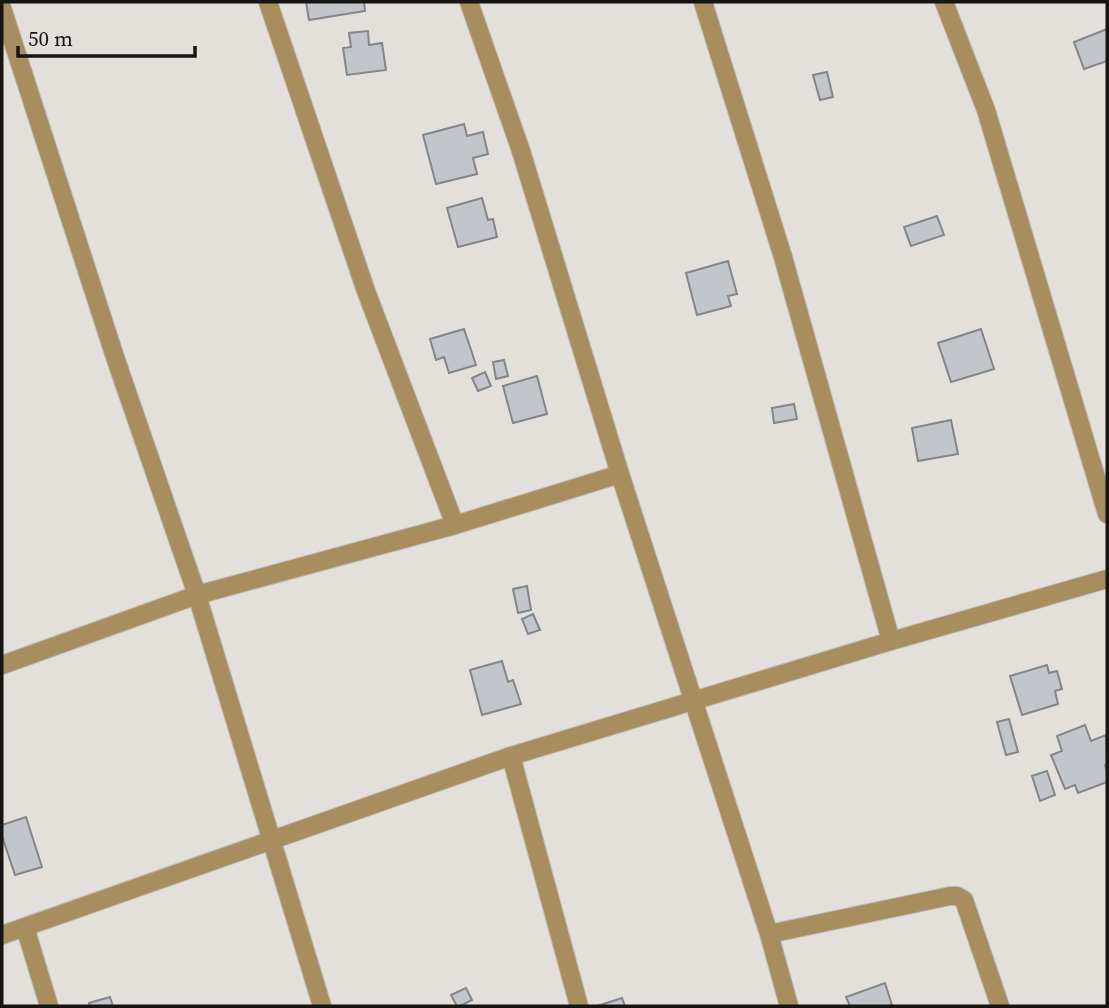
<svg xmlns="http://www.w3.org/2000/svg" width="1109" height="1008" font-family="'Source Serif 4',serif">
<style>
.building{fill:#c2c5c9;stroke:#83858a;stroke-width:2}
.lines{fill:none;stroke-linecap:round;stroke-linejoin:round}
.street-casing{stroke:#bebbb7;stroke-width:20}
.street{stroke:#a88d5e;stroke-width:18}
</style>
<rect width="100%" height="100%" fill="#e3e0db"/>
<path class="building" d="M306 2H364L365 11 309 20Z
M1107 29V61L1084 69 1074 42Z
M368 31 369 45 382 43 386 70 347 75 343 48 351 47 349 33Z
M827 72 833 97 820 100 813 75Z
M464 124 467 136 483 132 488 154 473 158 477 174 436 184 423 135Z
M482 198 488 220 493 219 497 237 458 247 447 208Z
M937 216 944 235 911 246 904 227Z
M728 261 737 294 728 296 731 306 697 315 686 273Z
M464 329 476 365 449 373 444 357 436 360 430 339Z
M981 329 994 369 951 382 938 343Z
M504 360 508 376 496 379 493 362Z
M485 372 491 386 478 391 472 378Z
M537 376 547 414 513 423 503 386Z
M794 404 797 419 774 423 772 408Z
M951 420 958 454 918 461 912 428Z
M527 586 531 610 518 613 513 589Z
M533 614 540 630 528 634 522 619Z
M502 661 508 682 513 680 521 704 482 715 470 670Z
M1047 665 1049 673 1057 671 1062 689 1055 691 1058 704 1022 715 1010 676Z
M1009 719 1018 752 1006 755 997 722Z
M1085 725 1091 741 1106 735 1107 764 1105 765 1107 772V782L1078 793 1075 785 1065 789 1051 755 1062 751 1057 736Z
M1047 771 1055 795 1040 801 1032 776Z
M26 817 42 867 15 875 2 836V825Z
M885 983 892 1005 888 1006H850L846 997Z
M466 988 472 1000 460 1006H457L451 995Z
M110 997 113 1006H90L89 1003Z
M622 998 625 1006H597Z"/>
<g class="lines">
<g class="street-casing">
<path id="street" d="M268 2 366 291 455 525
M469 2 521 151 620 474 769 934 789 1006
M703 2 783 257 891 641
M944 2 986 110 1107 514
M2 8 115 357 197 595 322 1006
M2 665 197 595 455 525 620 474
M511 756 579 1006
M25 927 49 1006
M769 934 950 896H957L964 900 1000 1006
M2 935 511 756 891 641 1107 579"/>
</g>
<use href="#street" class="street"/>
</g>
<rect width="1109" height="1008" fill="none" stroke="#161513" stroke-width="7"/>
<path d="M18 46v10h177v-10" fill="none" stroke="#161513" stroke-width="3.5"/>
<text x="28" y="46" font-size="21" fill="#161513" stroke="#e3e0db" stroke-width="5" paint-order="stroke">50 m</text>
</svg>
